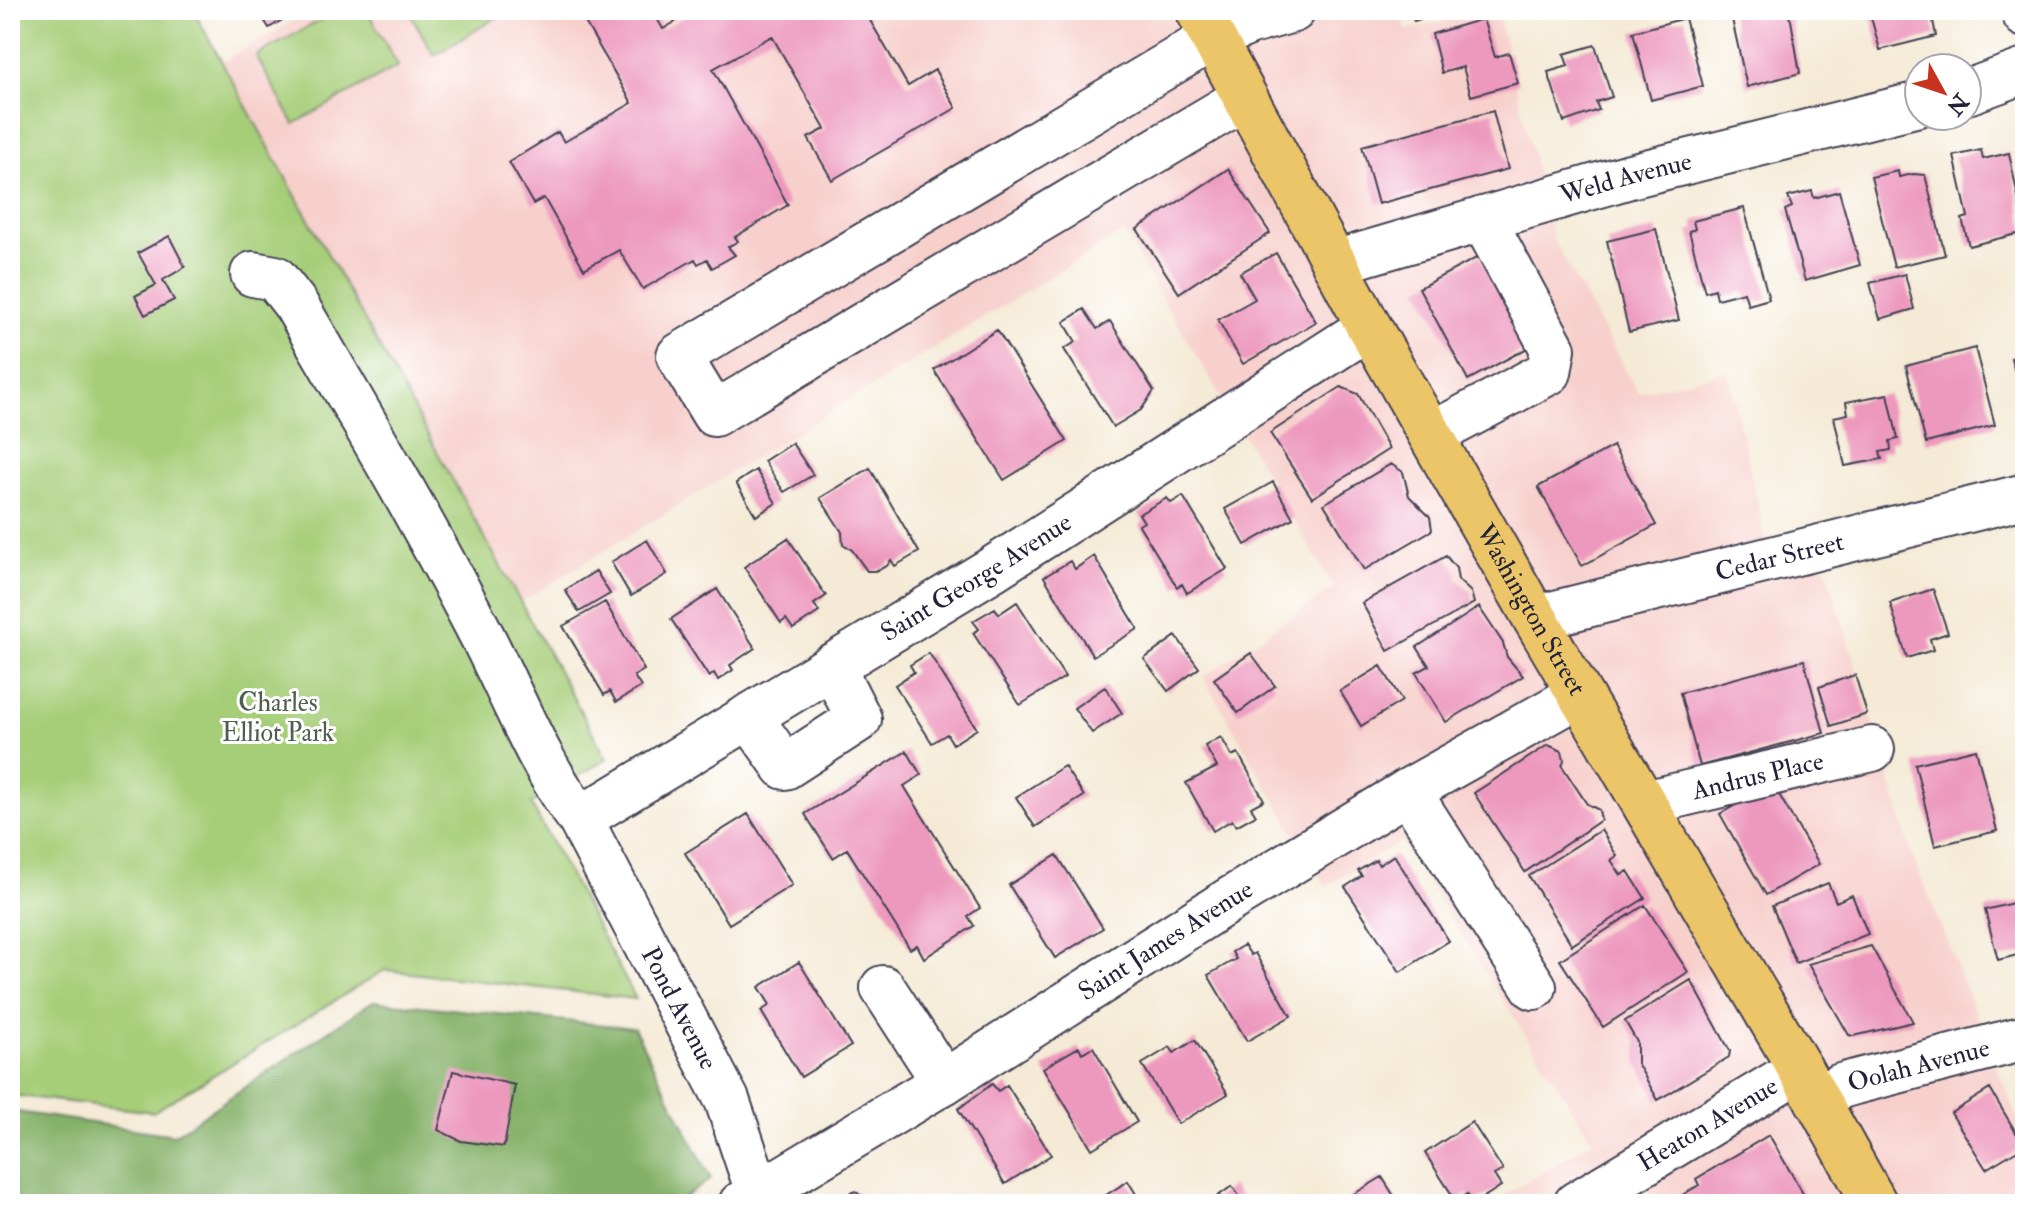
<svg xmlns="http://www.w3.org/2000/svg" width="2035" height="1214" font-family="'IM FELL Double Pica',serif">
<style>
.built{fill:#f7d0cc}
.green{fill:#a6ce78;stroke:#64785a;stroke-width:2}
.forest{fill:#84b168;stroke:#536a52;stroke-width:2}
.building{fill:#ed99be}
.lines{fill:none;stroke-linecap:round;stroke-linejoin:round}
.minor-casing{stroke:#424052;stroke-width:48}
.major-casing{stroke:#424052;stroke-width:48}
.minor{stroke:#fff;stroke-width:44}
.major{stroke:#edc569;stroke-width:44}
.labels{text-anchor:middle;dominant-baseline:central;stroke-width:6;stroke-linejoin:round;paint-order:stroke}
.street-label{font-size:26px;fill:#22223b;stroke:#fff}
.park-label{font-size:26px;fill:#505e50;stroke:#fff}
</style>
<rect width="100%" height="100%" fill="#fff"/>
<filter id="ink" filterUnits="userSpaceOnUse"><feTurbulence type="fractalNoise" baseFrequency=".0125" numOctaves="2"/><feDisplacementMap in="SourceGraphic" scale="16" xChannelSelector="R" yChannelSelector="G"/><feConvolveMatrix kernelMatrix="1 2 1 2 8 2 1 2 1" color-interpolation-filters="sRGB"/></filter>
<filter id="wash" filterUnits="userSpaceOnUse"><feTurbulence type="fractalNoise" baseFrequency=".006" numOctaves="4" result="noise"/><feDisplacementMap in="SourceGraphic" scale="32" xChannelSelector="R" yChannelSelector="G"/><feGaussianBlur stdDeviation="1.8" result="paint"/><feColorMatrix in="noise" values="0 0 0 0 0 0 0 0 0 0 0 0 0 0 0 0 0 1.4 0 .05"/><feComposite in="paint" operator="in"/></filter>
<g filter="url(#wash)">
<rect width="100%" height="100%" fill="#f4ead5"/>
<path class="built" d="M311 10H1399L1406 30 1497 10 1554 241 1638 393 1728 371 1766 542 1815 530 1912 855 2018 1119H2025V1204H1497L1495 1201 1593 1141 1401 841 1326 887 1203 677 1334 588 1123 232 516 605 221 63Z"/>
<path class="green" d="M10 10H193L607 759 531 804 636 999 385 970 153 1112 10 1095Z
M338 10H367L398 66 294 124 256 56Z
M408 10H509L434 55Z"/>
<path class="forest" d="M373 1001 634 1028 711 1179 675 1204H10V1111L174 1135Z"/>
<g id="blocks">
<path class="building" d="M258 10H299L269 28Z
M578 10H652L663 29 696 10H864L908 86 935 70 956 108 832 180 808 138 825 129 772 36 713 69 788 205 735 237 738 241 728 247 735 255 712 268 707 259 698 264 695 259 643 289 619 250 584 269 544 198 533 204 509 162 558 132 564 142 632 103Z
M1410 10H1447V11L1414 21Z
M1730 10H1782L1787 13 1791 20 1800 73 1747 87Z
M1869 10H1931L1936 36 1880 50Z
M1685 18 1703 86 1651 100 1633 32Z
M1483 19 1495 57 1509 53 1518 83 1471 96 1463 67 1442 73 1432 34Z
M1595 45 1612 97 1596 102 1599 110 1564 122 1548 72 1568 66 1564 54Z
M1493 111 1508 169 1378 204 1362 146Z
M1981 150 1983 159 2009 153 2025 232 1969 246 1962 219 1968 217 1954 156Z
M1228 169 1270 233 1179 293 1137 229Z
M1898 171 1899 177 1913 174 1925 175 1945 255 1894 267 1871 177Z
M1812 191 1814 198 1839 191 1860 265 1805 281 1785 210 1792 207 1788 197Z
M1744 208 1769 299 1748 305 1744 292 1717 299 1715 289 1705 292 1689 231 1695 229 1693 221Z
M1656 229 1679 320 1629 332 1607 241Z
M169 236 185 267 163 280 174 300 145 315 135 296 156 285 138 253Z
M1276 253 1316 322 1243 364 1218 320 1255 299 1240 273Z
M1480 256 1533 345 1468 380 1419 288Z
M1905 274 1914 309 1880 319 1870 283Z
M1084 309 1097 329 1110 321 1154 391 1141 410 1113 427 1064 349 1076 342 1064 322Z
M997 330 1067 441 1004 480 934 370Z
M1975 348 1995 425 1926 443 1906 366Z
M2025 355V403H2024L2011 358Z
M1341 387 1358 394 1389 449 1312 498 1270 433Z
M1888 394 1898 439 1890 441 1891 450 1880 452 1882 459 1845 466 1834 417 1848 414 1846 402Z
M792 443 813 475 784 492 764 461Z
M1613 446 1656 525 1582 566 1538 487Z
M1391 464 1403 472 1409 496 1430 517 1432 530 1364 570 1324 504Z
M870 468 919 552 895 566 891 560 887 566 875 571H867L852 550 843 544 842 532 820 498Z
M756 470 776 503 756 516 736 483Z
M1273 482 1293 518 1245 545 1225 509Z
M1183 496 1227 569 1187 593 1182 584 1177 587 1139 525 1144 522 1139 514 1167 498 1171 503Z
M788 538 826 596 814 604 819 612 793 629 786 619 781 623 744 567Z
M647 540 667 574 631 596 611 562Z
M1094 556 1138 629 1093 656 1044 577 1070 561 1075 569Z
M1446 556 1456 568 1458 580 1471 592 1474 603 1388 651 1362 603Z
M596 571 610 594 579 612 565 590Z
M717 589 755 648 730 665 733 670 718 680 714 673 709 677 671 619Z
M1933 589 1948 633 1930 639 1933 650 1907 658 1890 603Z
M605 602 644 670 634 676 641 687 616 702 610 691 604 695 563 626Z
M1017 602 1065 677 1020 705 973 633 979 629 973 621 995 608 999 614Z
M1479 607 1503 643 1507 657 1523 676 1446 722 1416 673 1429 666 1417 647Z
M1176 636 1199 668 1168 691 1144 659Z
M929 653 977 729 953 744 947 734 932 743 895 685 914 672 910 665Z
M1251 653 1275 686 1238 713 1214 679Z
M1804 660 1824 733 1700 766 1680 693Z
M1381 666 1402 701 1361 726 1340 691Z
M1855 675 1867 714 1831 726 1819 687Z
M1105 687 1122 713 1092 733 1074 708Z
M1221 737 1232 756 1238 753 1264 800 1251 807 1256 815 1236 826 1232 820 1213 831 1186 783 1217 767 1205 746Z
M1548 745 1562 751 1564 760 1562 766 1587 804 1599 810 1601 820 1525 872 1474 793Z
M1976 749 1997 831 1935 846 1915 764Z
M907 751 921 775 904 786 980 908 968 916 974 926 924 958 917 945 910 949 847 849 833 858 805 814Z
M1064 766 1084 796 1035 827 1016 797Z
M1773 784 1819 864 1766 895 1720 814Z
M748 814 792 885 729 924 685 853Z
M1601 830 1617 856 1611 860 1621 875 1628 871 1645 898 1572 945 1529 876Z
M1057 855 1103 928 1055 958 1009 885Z
M1394 855 1449 941 1400 972 1345 887 1362 876 1358 871 1376 860 1379 865Z
M1828 883 1836 902 1852 895 1868 934 1796 963 1772 906Z
M2025 900V953L1998 960 1985 910Z
M1645 905 1688 972 1603 1027 1560 960Z
M1244 945 1251 955 1255 953 1291 1016 1247 1041 1208 975 1236 959 1232 952Z
M1871 946 1913 1022 1854 1036 1849 1035 1808 964Z
M799 962 851 1046 801 1077 761 1011 770 1005 759 987Z
M1691 980 1730 1051 1729 1057 1658 1100 1637 1063V1042L1625 1021Z
M1195 1040 1228 1094 1178 1124 1142 1064 1170 1047 1174 1053Z
M1079 1047 1082 1053 1093 1047 1137 1122 1092 1149 1043 1068Z
M453 1071 515 1085 504 1147 461 1141 438 1130Z
M992 1084 998 1091 1007 1085 1051 1155 1005 1184 958 1109Z
M1990 1089 2024 1146 1986 1169 1951 1113Z
M1472 1122 1503 1170 1494 1175 1501 1186 1473 1204 1467 1194 1456 1201 1425 1153Z
M1769 1135 1809 1204H1667L1699 1185 1696 1179Z
M1382 1177 1399 1204H1354L1349 1197Z
M1128 1181 1142 1204H1108L1103 1197Z
M1232 1186 1245 1204H1207Z
M856 1191 868 1204H837L841 1197Z"/>
</g>
</g>
<g filter="url(#ink)">
<use href="#blocks" fill-opacity="0" stroke="#424052" stroke-width="2"/>
<g class="lines">
<g class="minor-casing">
<g id="minor">
<path d="M2024 10 2025 15"/>
<path d="M1967 92 2025 71"/>
<path d="M1244 98 714 414 679 356 1213 38 1251 22 1293 10"/>
<path id="s1" d="M1334 263 1630 176 1919 104"/>
<path id="s2" d="M253 274 275 278 296 305C360 415 425 525 483 638 514 699 539 764 580 819L727 1100 762 1204"/>
<path d="M1431 435 1549 372 1553 349 1483 219"/>
<path id="s3" d="M1535 618 2025 496"/>
<path d="M749 716 785 767 859 719 832 666"/>
<path d="M1408 791 1534 987"/>
<path id="s4" d="M1645 803 1872 749"/>
<path id="s5" d="M580 819 991 570 1369 327"/>
<path d="M883 988 944 1082"/>
<path id="s6" d="M1817 1100 1841 1086 1855 1082 2025 1038"/>
<path id="s7" d="M741 1204 944 1082 1231 899 1408 791 1579 695"/>
<path id="s8" d="M1576 1204 1800 1069"/>
</g>
</g>
<g class="major-casing">
<g id="major">
<path id="s9" d="M1198 10 1369 327 1535 618 1800 1069 1875 1204"/>
</g>
</g>
<use href="#minor" class="minor"/>
<use href="#major" class="major"/>
</g>
</g>
<g class="labels">
<g class="street-label">
<text stroke="none"><textPath href="#s1" startOffset="304">Weld Avenue</textPath></text>
<text stroke="none"><textPath href="#s3" startOffset="252">Cedar Street</textPath></text>
<text stroke="none"><textPath href="#s5" startOffset="464">Saint George Avenue</textPath></text>
<text stroke="none"><textPath href="#s9" startOffset="686">Washington Street</textPath></text>
<text stroke="none"><textPath href="#s4" startOffset="116">Andrus Place</textPath></text>
<text stroke="none"><textPath href="#s7" startOffset="500">Saint James Avenue</textPath></text>
<text stroke="none"><textPath href="#s2" startOffset="858">Pond Avenue</textPath></text>
<text stroke="none"><textPath href="#s6" startOffset="108">Oolah Avenue</textPath></text>
<text stroke="none"><textPath href="#s8" startOffset="154">Heaton Avenue</textPath></text>
</g>
<g class="park-label">
<text x="278" y="703">Charles<tspan x="278" dy="30">Elliot Park</tspan></text>
</g>
</g>
<rect width="2035" height="1214" fill="none" stroke="#fff" stroke-width="40"/>
<g transform="translate(1943 92) rotate(130)"><circle r="38" fill="#ffffff" stroke="#a7a7b1" stroke-width="2"/>
<path d="M0-6L14 30L0 20L-14 30Z" fill="#c8321e"/>
<text y="-12" font-size="22" font-weight="bold" text-anchor="middle" fill="#22223b">N</text>
</g>
</svg>
